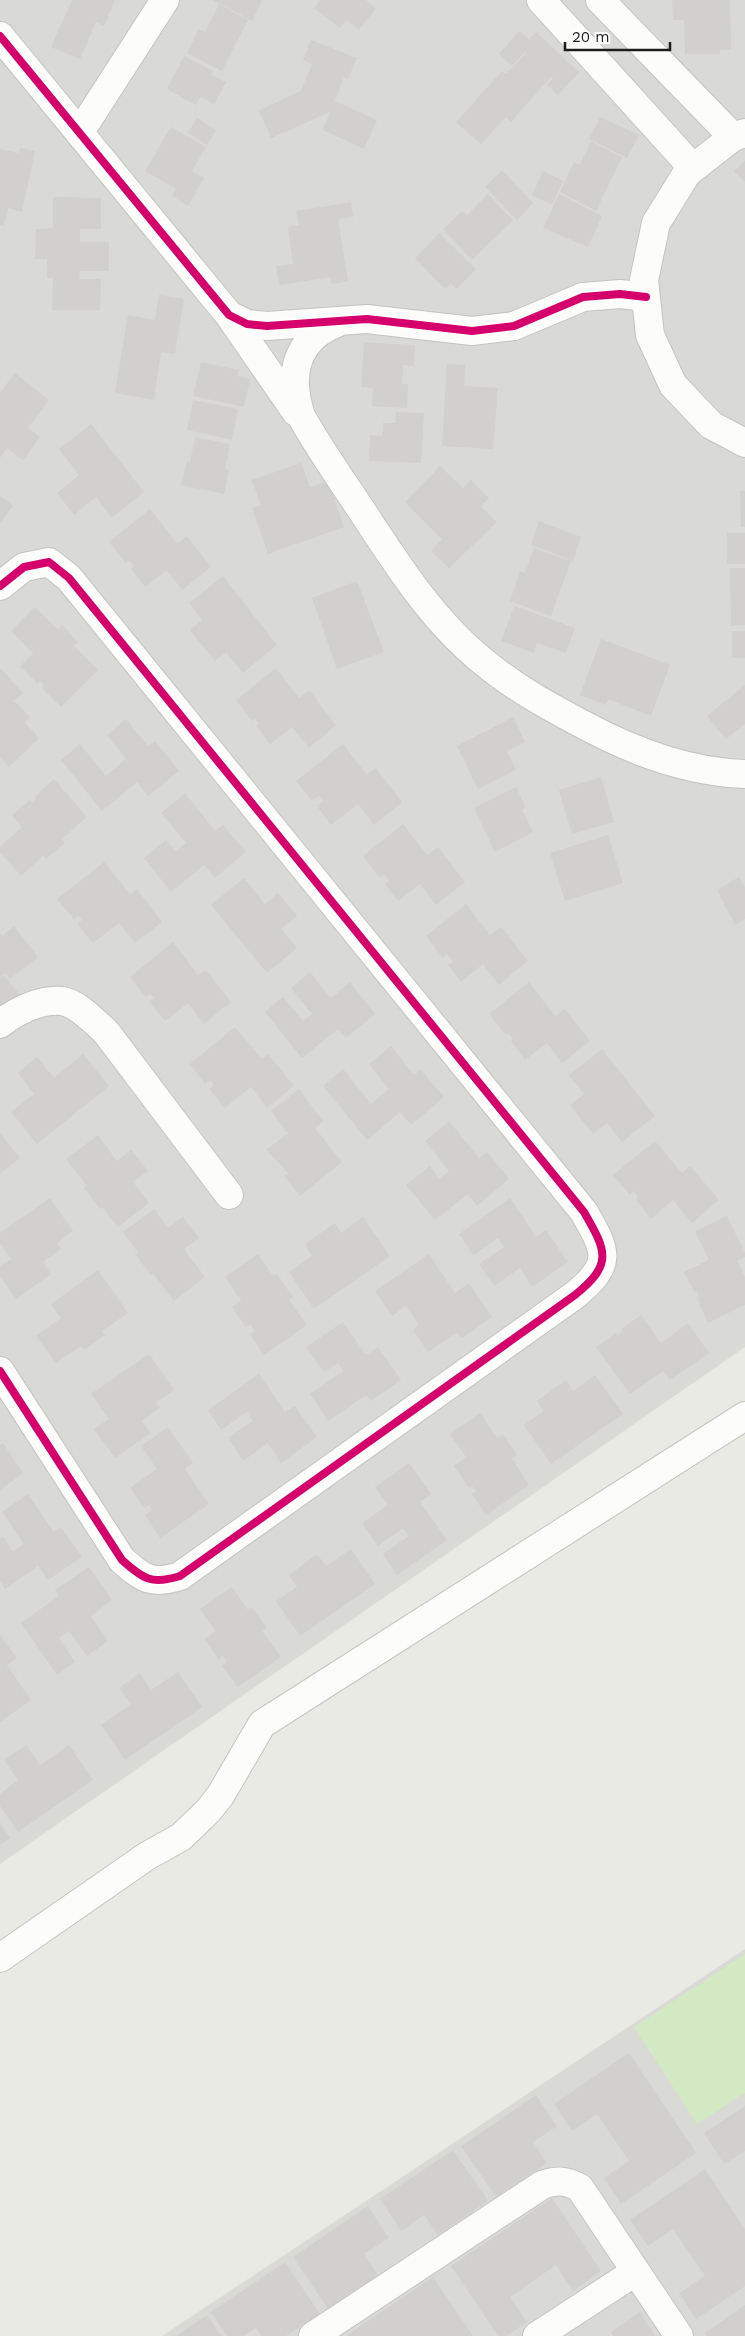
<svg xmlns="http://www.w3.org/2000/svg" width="745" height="2336" font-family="'Work Sans',sans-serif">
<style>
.residential{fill:#d9d9d6}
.grass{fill:#d2e9c3}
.building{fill:#d1d0cc}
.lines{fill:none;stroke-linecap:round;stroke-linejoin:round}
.minor-casing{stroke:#c3c3c1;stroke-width:30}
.minor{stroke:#fcfcfb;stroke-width:28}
.cycleway-casing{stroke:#fff;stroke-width:11}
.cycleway{stroke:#d6006c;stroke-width:8}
</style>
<rect width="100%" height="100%" fill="#eaeae5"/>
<path class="residential" d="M0 0H745V1347L0 1864Z
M745 1949V2336H162L621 2032Z"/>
<path class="grass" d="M745 1954V2093L697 2124 634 2027Z"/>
<path class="building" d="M72 0H115L104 26 96 22 80 59 51 47Z
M213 0H260L262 1 252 21Z
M320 0H366L376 8 359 30 347 20 340 28 314 8Z
M672 0H730L731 49 720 50V54H685L684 20H673Z
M219 4 248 20 222 71 187 53 199 29 205 32Z
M519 31 529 39 536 32 579 72 558 95 547 85 553 78 551 77 511 122 506 117 481 144 456 122 502 71 506 74 525 54 530 57 525 53 526 51 512 66 499 54Z
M311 40 357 58 348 79 344 77 332 108 335 101 377 120 364 149 323 130 330 112 271 138 259 110 301 91 312 64 303 60Z
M184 56 213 71 211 75 226 82 214 104 200 97 196 105 167 89Z
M600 117 639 135 627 158 589 139Z
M197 118 216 130 207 145 188 133Z
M171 127 206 147 192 171 204 178 188 206 172 196 176 189 145 171Z
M591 141 622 157 596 211 560 192 574 162 580 165Z
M20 148 35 151 22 212 8 208 4 226 0 225V149L19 153Z
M745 160V182L734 171Z
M502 170 533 203 517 220 485 187Z
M543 171 563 181 552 205 532 195Z
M488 194 513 220 472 260 443 229 462 211 467 215Z
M559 194 602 216 588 247 543 228Z
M53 197 101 198V229H80V242H109V271H80L79 279H101L100 310H52L53 278H47V259H35L36 229 53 228Z
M351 202 353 217 338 219 348 281 331 284V277L279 285 276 266 293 264 288 227 299 225 296 211Z
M439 233 476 269 456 289 451 283 445 289 415 258Z
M159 295 184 299 175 354 161 352 154 400 115 393 128 315 155 320Z
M364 342 415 345 414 366 403 365 402 384H408L407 408 372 406 373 388 361 387Z
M201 362 239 370 237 376 250 379 244 407 193 396Z
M447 364 465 365 464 386 498 388 493 449 442 446Z
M15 373 49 400 28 428 40 437 23 460 7 448 0 458V393Z
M193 400 238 409 232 440 187 430Z
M396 412 424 413 421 463 369 461 370 435 382 436 383 423H395Z
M91 424 144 492 112 518 96 497 74 515 57 493 79 475 59 449Z
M195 437 230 444 225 469 229 470 224 494 181 485 187 461 190 462Z
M301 463 310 487 328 481 344 527 268 554 252 508 261 505 252 480Z
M440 466 463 488 471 480 489 498 481 506 497 522 449 568 431 551 442 539 405 502Z
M740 491H745V527H741Z
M0 496 13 506 0 523Z
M150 509 177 543 187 536 211 567 182 590 167 570 145 587 131 569 134 566 129 560 126 563 109 542Z
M539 521 581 537 573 561 531 545Z
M727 533H745V564H727Z
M534 548 571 561 551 616 510 601 520 571 525 573Z
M730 568H745V625L731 626Z
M223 576 277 645 243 673 226 652 215 661 190 630 202 620 189 603Z
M357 581 384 652 337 669 312 598Z
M514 606 575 628 566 653 537 643 534 653 501 641Z
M35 607 58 630 62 625 78 642 74 646 98 670 61 707 42 688 44 685 40 681 38 684 20 666 33 653 11 631Z
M732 631H745V658H732Z
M601 639 670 665 651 716 608 699 606 705 580 695Z
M0 668 23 693 14 701 30 717 25 722 39 738 9 767 0 757Z
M276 668 299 698 309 690 336 725 309 748 292 727 270 744 256 726 259 724 255 718 252 721 236 700Z
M745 685V724L726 739 707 716Z
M513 717 525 742 507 751 516 770 478 789 457 746Z
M126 719 148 746 155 741 179 771 148 796 137 782 102 811 61 760 80 744 106 776 126 759 107 735Z
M343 744 367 775 376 768 402 802 374 825 358 804 331 825 317 806 323 801 319 796 312 801 296 781Z
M601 777 614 822 572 834 559 790Z
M54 779 87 817 62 839 65 843 46 859 43 856 21 876 0 852V847L22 827 12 815 30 800 32 803 36 798 35 796Z
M516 787 526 808 522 810 533 832 495 852 474 808Z
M185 793 215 831 223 825 246 852 215 878 204 865 171 892 144 858 166 840 176 852 186 843 161 813Z
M403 824 427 855 438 847 465 882 436 905 420 884 398 901 385 884 389 881 384 874 380 878 363 856Z
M608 835 623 883 565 901 550 853Z
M104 862 130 894 137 889 162 922 135 943 119 923 93 943 77 924 82 920 78 916 74 919 57 899Z
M739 877 745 887V919L735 925 717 890Z
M244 878 265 904 278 893 297 916 281 929 297 948 267 973 211 905Z
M466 904 490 935 501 927 528 961 499 985 483 964 461 982 448 965 453 961 447 954 443 958 426 936Z
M14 926 38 957 10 979 5 973 0 977V933L2 936Z
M173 942 198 975 206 970 231 1002 204 1024 188 1003 165 1021 149 1001 154 998 150 994 146 997 130 977Z
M310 972 331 998 350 982 375 1014 346 1038 338 1029 302 1058 265 1012 283 997 303 1021 312 1014 291 988Z
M4 975 20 995 0 1012V978Z
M529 982 555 1016 565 1009 590 1041 562 1063 547 1043 525 1060 511 1041 513 1039 508 1034 506 1035 489 1014Z
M235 1027 262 1059 268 1054 294 1086 267 1108 251 1087 225 1108 209 1089 214 1085 210 1080 205 1084 190 1064Z
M391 1046 414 1075 420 1069 444 1097 411 1125 400 1112 367 1140 323 1086 343 1069 371 1104 389 1089 369 1064Z
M602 1049 655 1116 622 1142 607 1123 593 1134 570 1105 584 1094 569 1075Z
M83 1054 109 1086 37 1144 11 1112 34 1094 18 1073 37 1057 54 1078Z
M299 1089 323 1121 315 1128 342 1162 300 1196 284 1176 288 1173 266 1150 288 1133 271 1111Z
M449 1121 479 1158 487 1152 509 1179 477 1206 468 1194 435 1220 406 1185 430 1166 439 1179 449 1171 425 1141Z
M0 1133 20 1158 0 1174Z
M98 1135 117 1161 131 1150 148 1171 133 1182 149 1203 118 1227 102 1207 100 1209 84 1188 87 1186 66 1159Z
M655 1141 682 1173 690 1166 719 1200 692 1223 673 1200 651 1219 636 1200 638 1197 634 1191 630 1195 613 1175Z
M50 1198 73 1231 57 1243 61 1249 43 1262 51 1274 16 1299 0 1276V1266L11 1259 0 1243V1233Z
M510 1198 536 1237 546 1230 568 1262 532 1287 520 1268 494 1286 479 1264 504 1247 498 1238 473 1255 459 1234Z
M154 1209 168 1228 183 1217 199 1238 184 1249 205 1277 174 1301 153 1273 151 1275 135 1254 138 1252 123 1232Z
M727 1216 745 1253V1257L737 1261 745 1277V1305L708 1323 697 1298 699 1297 697 1291 694 1292 684 1272 709 1260 695 1231Z
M363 1217 390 1256 314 1309 289 1272 312 1256 305 1244 335 1223 341 1233Z
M258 1254 273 1276 277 1274 293 1297 289 1300 307 1325 264 1355 250 1334 255 1331 250 1324 246 1327 232 1307 241 1300 225 1277Z
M429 1254 455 1293 469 1283 492 1317 462 1338 457 1332 428 1352 413 1330 419 1325 406 1306 392 1316 375 1291Z
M98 1270 128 1313 102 1331 105 1335 84 1350 81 1346 56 1363 36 1336 61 1318 51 1304Z
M641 1315 661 1343 688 1323 709 1353 670 1380 663 1371 630 1394 596 1347 616 1333 618 1336 623 1332 621 1329Z
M343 1322 366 1355 378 1347 401 1380 371 1401 366 1395 328 1421 310 1394 343 1371 338 1363 324 1372 306 1347Z
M149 1354 174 1390 156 1402 160 1408 142 1421 151 1433 115 1458 94 1429 109 1419 91 1394Z
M259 1374 285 1412 295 1406 317 1437 281 1463 268 1443 243 1461 228 1438 253 1421 247 1412 221 1430 208 1410Z
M595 1375 623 1414 551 1464 524 1425 544 1411 537 1401 566 1380 573 1391Z
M480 1413 497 1438 503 1434 517 1455 512 1458 529 1485 486 1515 472 1494 476 1491 472 1486 469 1488 454 1466 466 1457 450 1434Z
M168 1427 193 1463 185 1469 209 1504 160 1538 145 1515 152 1510 149 1505 144 1508 130 1488 157 1469 141 1446Z
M3 1443 23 1473 0 1490V1445Z
M409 1463 431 1494 420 1502 447 1540 397 1575 383 1554 409 1536 403 1528 378 1546 362 1523 388 1505 375 1487Z
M28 1494 54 1532 61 1527 82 1557 48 1580 38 1566 5 1589 0 1581V1539L3 1537 13 1551 24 1544 2 1512Z
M351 1549 375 1584 300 1636 276 1601 297 1587 289 1575 317 1554 326 1566Z
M89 1567 112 1600 91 1616 108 1641 87 1656 69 1631 59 1638 75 1662 57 1675 21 1623 59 1596 55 1590Z
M232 1587 248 1610 252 1607 267 1628 262 1631 281 1657 238 1687 222 1666 227 1662 223 1656 219 1660 205 1639 215 1631 200 1609Z
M0 1635 17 1658 7 1665 31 1700 0 1722Z
M178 1672 202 1707 125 1760 101 1725 131 1704 119 1688 140 1673 151 1690Z
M26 1745 40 1765 69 1745 93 1780 18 1832 0 1806V1794L18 1780 4 1760Z
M0 1823 10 1838 0 1845Z
M629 2053 696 2153 621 2204 604 2178 629 2161 597 2114 572 2131 554 2104Z
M536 2095 557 2126 533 2142 547 2163 496 2197 461 2146Z
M745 2106V2151L724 2164 704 2133Z
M453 2150 488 2201 438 2235 424 2215 401 2231 380 2199Z
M705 2169 745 2229V2286L696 2319 679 2293 705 2276 673 2229 648 2246 630 2220Z
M552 2198 601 2271 573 2291 556 2265 510 2297 527 2322 506 2336H498L451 2266Z
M368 2206 389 2238 364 2254 378 2275 328 2309 293 2257Z
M285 2262 320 2314 286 2336H262L256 2328 244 2336H227L211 2312Z
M433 2277 473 2336H346Z
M745 2305V2336H707L705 2333Z
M640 2312 655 2336H613L611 2332Z
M207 2315 221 2336H176Z"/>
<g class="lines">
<g class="minor-casing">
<path id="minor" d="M541 0 693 168
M600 0 733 137
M0 36 229 315 247 324 267 326 367 319 472 331 514 326 583 297 620 294 646 297
M80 132 165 0
M745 133 733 137 687 173 656 223 644 280 650 335 673 385 711 425 745 443
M229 315 296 412
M337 323C295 339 288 376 301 416 319 448 340 478 360 508 396 563 433 622 485 663 515 688 550 707 584 725 634 752 688 772 745 774
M0 586 24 567 49 562 69 578 584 1212C607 1252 613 1264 575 1295L180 1576C152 1585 143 1579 122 1560L0 1371
M0 1024C16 1011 40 999 62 1001 77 1003 95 1022 106 1032L229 1195
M0 1958 147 1856 181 1837 208 1811 220 1796 262 1724 745 1416
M313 2336 542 2185C557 2180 566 2180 580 2188L679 2336
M537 2336 635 2272"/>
</g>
<use href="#minor" class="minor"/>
<g class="cycleway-casing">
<path id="cycleway" d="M0 36 229 315 247 324 267 326 367 319 472 331 514 326 583 297 620 294 646 297
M0 586 24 567 49 562 69 578 584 1212C607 1252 613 1264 575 1295L180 1576C152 1585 143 1579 122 1560L0 1371"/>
</g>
<use href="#cycleway" class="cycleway"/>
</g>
<path d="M565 42v8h105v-8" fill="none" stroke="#1c1c1c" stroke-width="2.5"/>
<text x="572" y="42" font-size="15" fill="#1c1c1c" stroke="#ffffff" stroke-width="4" paint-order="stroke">20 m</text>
</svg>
